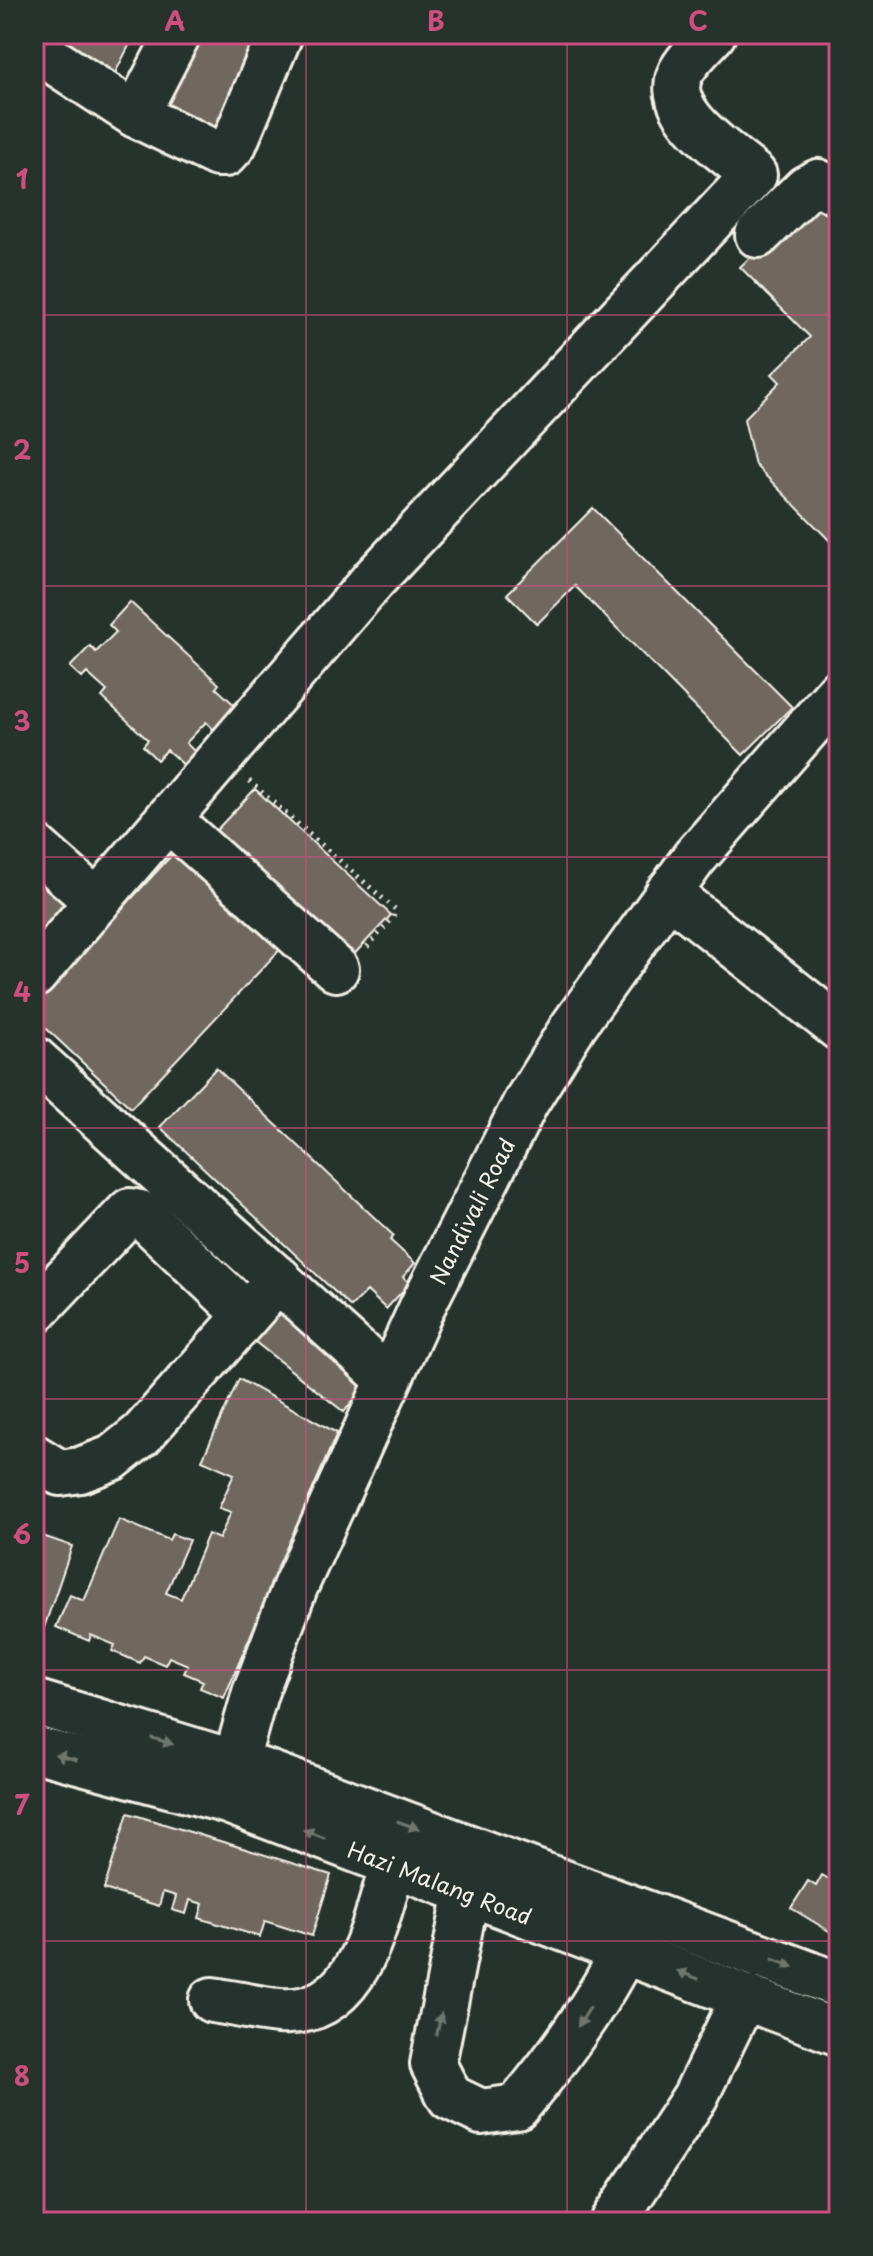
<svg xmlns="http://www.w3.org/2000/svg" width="873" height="2256" font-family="'Playpen Sans',sans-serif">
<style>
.building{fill:#706860;stroke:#f4f1e8;stroke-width:2}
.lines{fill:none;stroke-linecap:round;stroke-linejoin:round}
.minor-casing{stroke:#f4f1e8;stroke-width:50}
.major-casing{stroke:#f4f1e8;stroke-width:50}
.path{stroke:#f4f1e8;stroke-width:5;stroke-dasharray:2 6;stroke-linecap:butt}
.minor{stroke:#26332d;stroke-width:44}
.major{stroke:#26332d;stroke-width:44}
.oneway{fill:#6e766e}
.grid{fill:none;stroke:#ce4e7e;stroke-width:2;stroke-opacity:0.55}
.labels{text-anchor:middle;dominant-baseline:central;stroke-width:8;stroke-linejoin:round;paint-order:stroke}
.street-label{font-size:22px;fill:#f4f1e8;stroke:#26332d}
.neatline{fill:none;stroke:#ce4e7e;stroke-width:3}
.grid-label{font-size:26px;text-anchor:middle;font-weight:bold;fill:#ce4e7e}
</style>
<rect width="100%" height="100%" fill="#26332d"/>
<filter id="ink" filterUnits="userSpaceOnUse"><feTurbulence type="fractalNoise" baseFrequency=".0125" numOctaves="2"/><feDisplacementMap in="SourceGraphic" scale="16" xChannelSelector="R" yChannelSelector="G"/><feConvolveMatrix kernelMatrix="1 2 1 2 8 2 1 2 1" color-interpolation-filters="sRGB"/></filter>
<g filter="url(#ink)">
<path class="building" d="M57 34H135L110 83 48 52Z
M198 34H274L222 149 159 117Z
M839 154V170L831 164Z
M816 193 839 217V550L755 465 744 419 780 382 772 374 810 337 740 267Z
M593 508 792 707 743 755 575 586 537 624 507 594Z
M130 602 219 684 216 688 240 710 218 734 206 722 186 743 198 755 186 767 167 750 157 760 143 746 148 740 102 697 107 691 87 673 82 678 70 667 90 646 96 652 116 632 109 625Z
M34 615 42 622 34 631Z
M255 789 391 915 344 965 208 839Z
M182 844 287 942 131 1108 34 1017V1004Z
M50 875 61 886 54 893 68 906 34 941V877L42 884Z
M216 1068 394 1236 390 1240 415 1263 403 1277 410 1283 386 1309 367 1291 351 1307 160 1127Z
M284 1304 374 1375 344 1412 254 1341Z
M239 1379 337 1433 224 1698 200 1688 203 1681 184 1673 188 1665 169 1657 165 1665 144 1656 140 1663 112 1651 115 1645 91 1635 89 1641 56 1627 70 1595 84 1601 119 1519 169 1540 172 1534 189 1540 166 1593 181 1599 208 1534 219 1539 231 1512 219 1508 234 1474 202 1460Z
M34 1533 72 1546 34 1657Z
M128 1813 331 1875 312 1936 265 1921 260 1937 199 1918 203 1904 190 1900 186 1914 172 1910 176 1896 163 1892 159 1906 104 1889Z
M822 1875 836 1883 839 1879V1937L791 1908 808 1881 816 1886Z"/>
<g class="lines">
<g class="minor-casing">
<g id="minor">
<path d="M44 34 41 48 46 56 136 115"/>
<path d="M178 34 136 115 217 154H225L234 144 280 34"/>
<path d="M758 235 806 188 818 182 839 194"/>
<path d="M168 819 336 969"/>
<path d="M34 846 97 902"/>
<path d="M668 893 839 1028"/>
<path d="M34 975 373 580 754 175C726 151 655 108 684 67 692 55 703 45 713 34"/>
<path d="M34 1059 388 1379"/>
<path d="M34 1312 130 1211 140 1213 247 1315"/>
<path d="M34 1457 60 1473 80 1470 112 1458 142 1434 279 1279"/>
<path id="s1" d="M225 1800 255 1693 295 1587 422 1307 526 1102 574 1025 694 858 839 692"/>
<path d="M474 1856 433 2064 450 2097 481 2112 517 2107C566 2049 610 1986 640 1917"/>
<path d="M212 2000C234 2003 257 2009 279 2011 360 2017 374 1924 393 1865"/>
<path d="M613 2222 695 2097 744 1997"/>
</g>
</g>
<g class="major-casing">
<g id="major">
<path d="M34 1702 268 1773 839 1985"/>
<path id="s2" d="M34 1749 225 1800 839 2033"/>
</g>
</g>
<path class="path" d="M249 781 395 909 393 918 367 947"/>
<use href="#minor" class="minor"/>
<use href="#major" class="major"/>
</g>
<defs><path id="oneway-solid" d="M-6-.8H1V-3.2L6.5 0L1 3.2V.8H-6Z" transform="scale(2)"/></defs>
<g class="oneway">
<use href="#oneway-solid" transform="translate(162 1741) rotate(17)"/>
<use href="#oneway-solid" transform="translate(66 1757) rotate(-165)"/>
<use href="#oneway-solid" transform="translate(408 1825) rotate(20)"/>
<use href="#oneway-solid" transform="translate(314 1834) rotate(-159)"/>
<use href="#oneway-solid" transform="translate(783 1963) rotate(20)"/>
<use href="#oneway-solid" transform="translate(688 1975) rotate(-159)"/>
<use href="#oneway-solid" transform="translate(584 2017) rotate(123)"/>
<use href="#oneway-solid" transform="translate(439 2024) rotate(-78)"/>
</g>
</g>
<path class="grid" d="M306 34V2222M567 34V2222M34 315H839M34 586H839M34 857H839M34 1128H839M34 1399H839M34 1670H839M34 1941H839"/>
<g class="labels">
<g class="street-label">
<text stroke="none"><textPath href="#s1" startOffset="640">Nandivali Road</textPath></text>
<text stroke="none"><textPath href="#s2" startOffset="428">Hazi Malang Road</textPath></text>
</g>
</g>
<rect width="873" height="2256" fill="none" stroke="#26332d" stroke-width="88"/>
<rect x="44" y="44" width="785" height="2168" class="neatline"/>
<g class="grid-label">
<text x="175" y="31">A</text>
<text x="436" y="31">B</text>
<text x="698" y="31">C</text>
<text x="22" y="189">1</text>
<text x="22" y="460">2</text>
<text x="22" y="731">3</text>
<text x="22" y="1002">4</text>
<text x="22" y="1273">5</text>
<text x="22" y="1544">6</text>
<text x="22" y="1815">7</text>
<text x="22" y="2086">8</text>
</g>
</svg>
